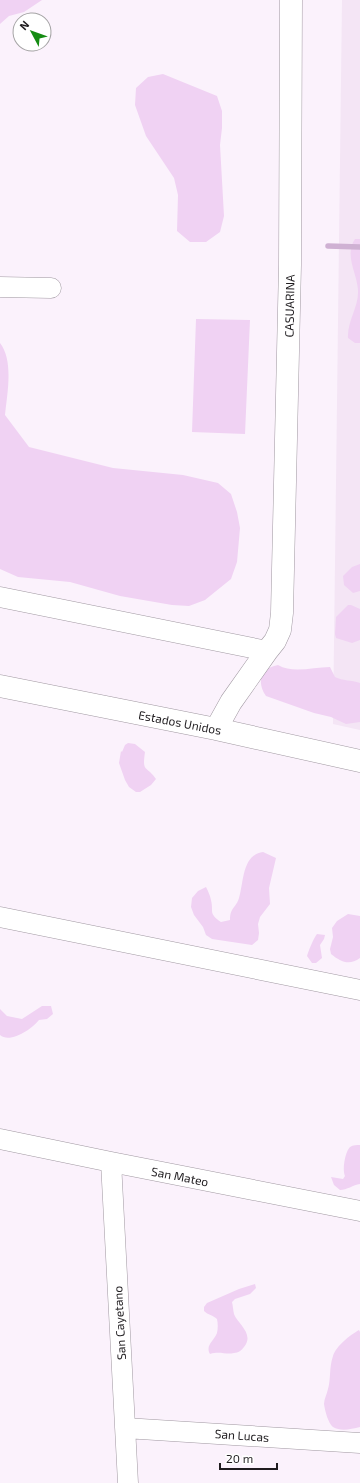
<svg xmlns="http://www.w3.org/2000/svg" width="360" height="1483" font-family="'Exo 2',sans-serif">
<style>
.built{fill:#f4e5f5}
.green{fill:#f0d2f3}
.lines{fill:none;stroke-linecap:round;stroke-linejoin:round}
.stream{stroke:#cfb1d3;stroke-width:5.5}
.street-casing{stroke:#a098a1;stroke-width:21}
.secondary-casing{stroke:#a098a1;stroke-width:23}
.street{stroke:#fff;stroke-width:20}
.secondary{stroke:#fff;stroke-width:22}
.labels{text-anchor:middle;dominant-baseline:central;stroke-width:4;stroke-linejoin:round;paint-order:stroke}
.street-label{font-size:12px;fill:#1f1c1f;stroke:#fff}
</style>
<rect width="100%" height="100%" fill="#fbf2fc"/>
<path class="built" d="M342 0H360V730L333 724Z"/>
<path class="green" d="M0 0H42L24 12 9 16 0 24Z
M163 74 217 96 222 111V128L220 145 224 216 220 232 206 242H190L177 231 178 195 174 178 146 136 135 105 136 88 148 77Z
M355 239H360V343H355L348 338C347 321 359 307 358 290 357 273 344 255 355 239Z
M196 319 250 320 245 434 192 432Z
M0 343C14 361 7 394 5 415L29 447 113 468 183 475 218 483 231 494 237 512 240 528 237 562 231 579 205 600 189 606 172 605 120 596 70 582 18 577 0 569Z
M360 564V591L353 593 344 585 343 576 352 567Z
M348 605H351L360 609V640L352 643 336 638 335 634 336 617Z
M278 665C293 674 313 667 330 667L335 677C343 681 351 680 360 683V722L346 724 331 717 314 713 266 696C256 682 261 668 278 665Z
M128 743 135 744 145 752C142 773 146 765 156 779L151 785 140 792H136L129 787 125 780 119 763 121 751 122 752 125 745Z
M263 852 276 858 269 888 270 904 260 917 258 924 259 933 258 940 252 945 212 939 206 935 203 927 194 915 191 907 192 898 198 891 206 887C208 891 210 895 211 900 214 912 208 913 221 922L230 920C230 907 236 908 239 898 244 881 242 855 263 852Z
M348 914 360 916V958C349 966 341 962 331 954L330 949 333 937 332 928 337 921Z
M317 934 325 935 324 939 320 945 322 958 316 963H312L307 956C308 952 314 937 317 934Z
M42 1006H51L53 1014 47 1019 39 1020C32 1029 10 1044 0 1035V1009L7 1016 22 1019Z
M360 1145V1184C353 1185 347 1190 340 1190L334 1185 331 1177 343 1179 345 1176C342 1170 345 1152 350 1147 353 1145 357 1145 360 1145Z
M255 1284 256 1288 250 1294 235 1299 232 1302C233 1306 233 1310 234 1314 237 1323 255 1334 244 1347 242 1350 238 1353 234 1353 226 1355 220 1351 210 1354 205 1345 214 1341 217 1333 218 1328 218 1324 217 1319 213 1315 208 1315 204 1311V1307L207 1303 239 1289Z
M359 1330 360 1332V1427C351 1429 341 1432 333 1427 328 1423 325 1411 324 1404 324 1399 327 1394 328 1389 331 1379 329 1367 333 1356 336 1346 350 1335 359 1330Z"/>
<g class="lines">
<path class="stream" d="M328 246 360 247"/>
<g class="street-casing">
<path id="street" d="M0 287 51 288
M0 597 267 651
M0 917 360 990
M0 1139 111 1162 360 1211
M111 1162 128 1483
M125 1428 360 1443"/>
</g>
<g class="secondary-casing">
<path id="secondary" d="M0 686 216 729 360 761
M216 729 231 702 267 651 275 641 280 630 282 613 290 265 291 0"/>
</g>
<use href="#street" class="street"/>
<use href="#secondary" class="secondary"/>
</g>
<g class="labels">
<g class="street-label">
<text transform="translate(289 306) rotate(-89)">CASUARINA</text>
<text transform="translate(180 722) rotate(11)">Estados Unidos</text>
<text transform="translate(180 1176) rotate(11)">San Mateo</text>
<text transform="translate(119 1323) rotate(-93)">San Cayetano</text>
<text transform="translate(242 1435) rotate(4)">San Lucas</text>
</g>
</g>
<g transform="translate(32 32) rotate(311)"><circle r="19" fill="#ffffff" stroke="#a5a4a5"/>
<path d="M0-3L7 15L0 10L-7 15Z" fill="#158c13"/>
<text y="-6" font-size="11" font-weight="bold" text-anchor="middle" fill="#1f1c1f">N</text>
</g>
<path d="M220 1463v6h57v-6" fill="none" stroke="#1f1c1f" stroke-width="2"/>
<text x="226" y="1463" font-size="12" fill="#1f1c1f" stroke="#ffffff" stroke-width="3" paint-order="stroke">20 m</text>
</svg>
